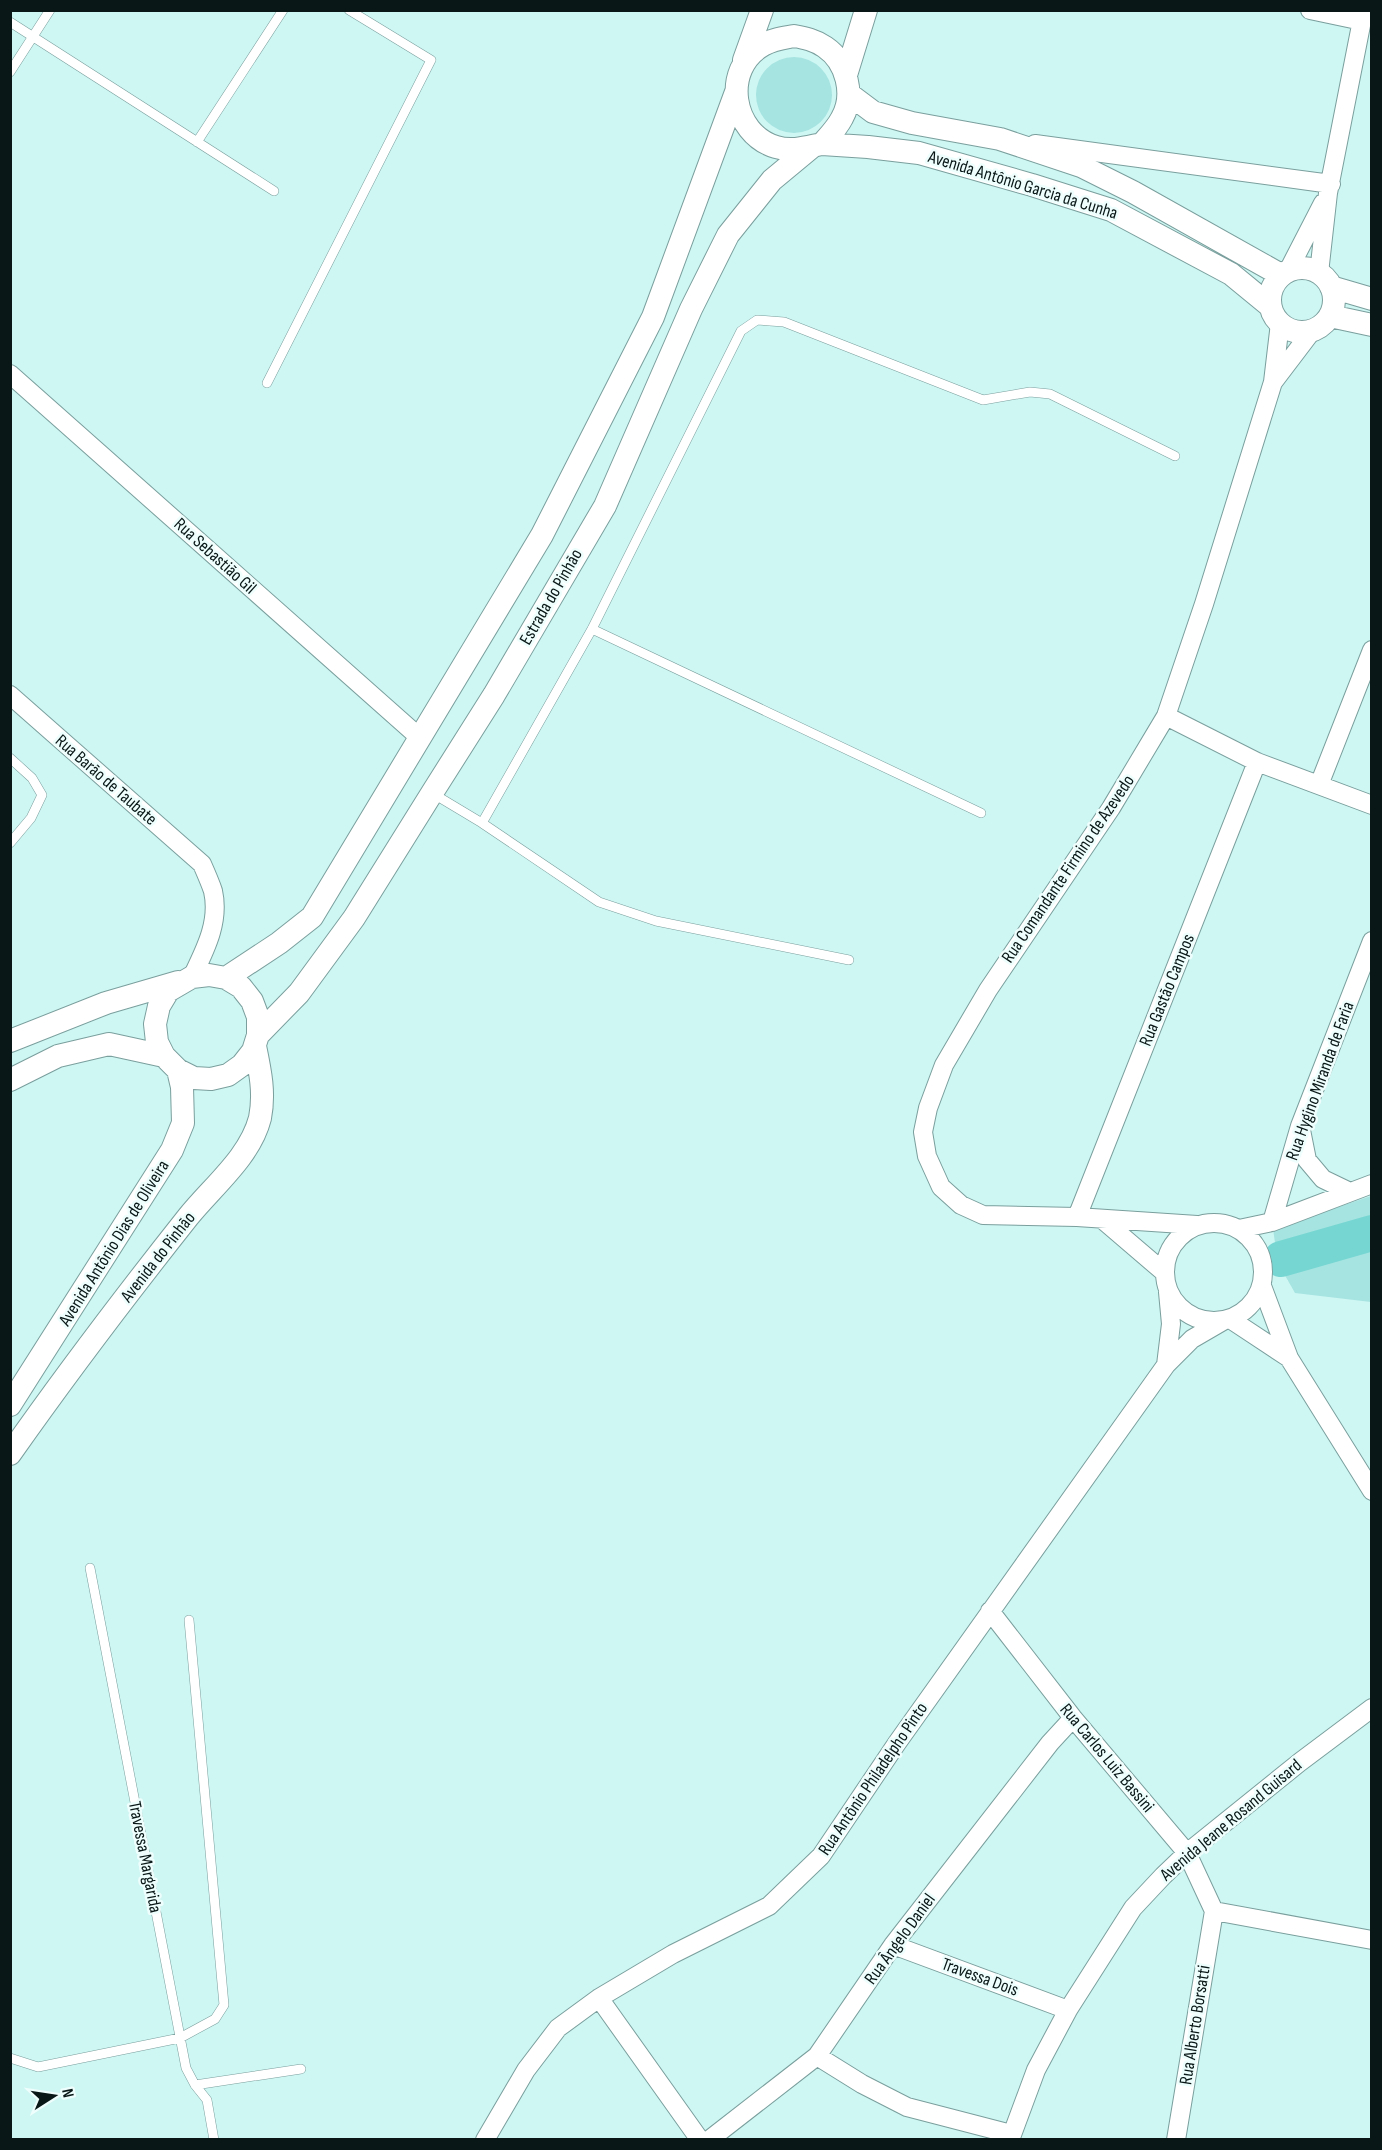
<svg xmlns="http://www.w3.org/2000/svg" width="1382" height="2150" font-family="'Sofia Sans Condensed',sans-serif">
<style>
.green{fill:#a6e4e1}
.lines{fill:none;stroke-linecap:round;stroke-linejoin:round}
.river{stroke:#76d6d2;stroke-width:36}
.service-casing{stroke:#7a9f9d;stroke-width:10}
.minor-casing{stroke:#7a9f9d;stroke-width:20}
.tertiary-casing{stroke:#7a9f9d;stroke-width:24}
.service{stroke:#fff;stroke-width:9}
.minor{stroke:#fff;stroke-width:18}
.tertiary{stroke:#fff;stroke-width:22}
.labels{text-anchor:middle;dominant-baseline:central;stroke-width:5;stroke-linejoin:round;paint-order:stroke}
.street-label{font-size:18px;fill:#091817;stroke:#eefefc}
</style>
<rect width="100%" height="100%" fill="#cef6f3"/>
<path class="green" d="M756 95a38 38 0 1 1 76 0a38 38 0 1 1-76 0Z
M1371 1196V1302L1295 1293 1278 1263 1273 1229Z"/>
<g class="lines">
<path class="river" d="M1281 1259 1372 1233"/>
<g class="service-casing">
<path id="service" d="M10 22 274 191
M10 72 50 10
M197 142 283 10
M267 383 431 60 349 10
M592 629 981 813
M10 758 32 778 42 795 31 818 10 843
M432 793 482 823 599 902 656 921 849 960
M482 823 592 629 741 331 757 320 784 322 983 400 1030 392 1050 394 1175 456
M90 1568 186 2068 195 2085 207 2100 214 2140
M10 2058 38 2067 180 2038 215 2019 224 2005 189 1620
M195 2085 301 2069"/>
</g>
<g class="minor-casing">
<path id="minor" d="M1310 10 1362 21
M1035 144 1331 184
M1288 271 1323 203
M1319 273 1328 193 1364 10
M10 374 419 737
M1274 381 1312 331
M10 695 202 864C206 873 210 882 213 891 220 922 205 950 192 977
M1166 716 1257 762 1372 805
M1319 785 1372 650
M1301 1130 1307 1160 1323 1179 1350 1192
M1077 1217 1257 762
M1103 1220 1165 1273
M1272 1222 1300 1126 1372 941
M1165 1272a49 49 0 1 1 98 0a49 49 0 1 1-98 0Z
M1197 1225 1077 1217 983 1215 961 1205 941 1187 927 1156 923 1132 928 1108 944 1065 988 990 1111 808 1166 716 1204 604 1273 382 1280 323
M1239 1229 1272 1222 1372 1184
M1262 1286 1289 1358 1372 1491
M1230 1319 1289 1358
M1166 1365 1171 1324 1168 1292
M990 1611 1073 1718 1187 1853 1214 1911
M1214 1911 1372 1940
M893 1945 1068 2010
M599 1998 700 2140
M817 2056 862 2084 907 2107 1011 2134
M485 2140 526 2070 558 2028 599 1998 673 1954 769 1906 821 1856 897 1743 1166 1365 1192 1339 1223 1321
M709 2140 817 2056 893 1945 1050 1743 1073 1718
M1010 2140 1036 2070 1068 2010 1133 1908 1163 1876 1187 1853 1300 1762 1372 1708
M1176 2140 1214 1911"/>
</g>
<g class="tertiary-casing">
<path id="tertiary" d="M794 36C805 38 815 40 825 47 847 62 855 95 842 118 837 128 829 136 822 144 807 147 792 152 776 147 732 134 721 69 763 45 773 39 783 38 794 36Z
M744 60 762 10
M846 75 866 10
M849 94 873 112 912 123 1000 139 1081 166 1133 192 1281 275
M822 144 868 147 919 153 1032 185 1111 210 1231 274 1270 306
M1270 300a32 32 0 1 1 64 0a32 32 0 1 1-64 0Z
M1331 287 1372 299
M1330 316 1372 325
M226 978 279 943 312 917 542 535 653 317 736 92
M258 1035V1017L252 1001 241 987 226 978 209 975 192 977 168 991 159 1006 155 1024 157 1042 164 1056 178 1070 194 1078 211 1079 228 1075 242 1065 253 1051 258 1035 299 993 354 918 432 793 494 695 605 506 691 309 728 235 772 180 813 146
M10 1041 106 1003 178 982
M10 1080 58 1056 109 1044 164 1056
M10 1405 172 1150 183 1123 182 1087 178 1070
M10 1454C67 1373 127 1294 188 1217 213 1186 250 1157 260 1118 265 1093 260 1070 255 1046"/>
</g>
<use href="#service" class="service"/>
<use href="#minor" class="minor"/>
<use href="#tertiary" class="tertiary"/>
</g>
<g class="labels">
<g class="street-label">
<text transform="translate(1023 185) rotate(17)">Avenida Antônio Garcia da Cunha</text>
<text transform="translate(215 556) rotate(42)">Rua Sebastião Gil</text>
<text transform="translate(551 597) rotate(-60)">Estrada do Pinhão</text>
<text transform="translate(106 780) rotate(41)">Rua Barão de Taubate</text>
<text transform="translate(1068 869) rotate(-56)">Rua Comandante Firmino de Azevedo</text>
<text transform="translate(1167 990) rotate(-68)">Rua Gastão Campos</text>
<text transform="translate(1320 1081) rotate(-70)">Rua Hygino Miranda de Faria</text>
<text transform="translate(114 1243) rotate(-58)">Avenida Antônio Dias de Oliveira</text>
<text transform="translate(158 1257) rotate(-52)">Avenida do Pinhão</text>
<text transform="translate(1107 1758) rotate(50)">Rua Carlos Luiz Bassini</text>
<text transform="translate(873 1779) rotate(-56)">Rua Antônio Philadelpho Pinto</text>
<text transform="translate(1231 1820) rotate(-40)">Avenida Jeane Rosand Guisard</text>
<text transform="translate(145 1857) rotate(79)">Travessa Margarida</text>
<text transform="translate(900 1939) rotate(-54)">Rua Ângelo Daniel</text>
<text transform="translate(980 1977) rotate(20)">Travessa Dois</text>
<text transform="translate(1195 2025) rotate(-81)">Rua Alberto Borsatti</text>
</g>
</g>
<rect width="1382" height="2150" fill="none" stroke="#091817" stroke-width="24"/>
<g transform="translate(54 2096) rotate(78)" stroke="#eefefc" stroke-width="4.5" paint-order="stroke">
<path d="M0-4.5L10 22L0 15L-10 22Z" fill="#091817"/>
<text y="-9" font-size="16" font-weight="bold" text-anchor="middle" fill="#091817">N</text>
</g>
</svg>
